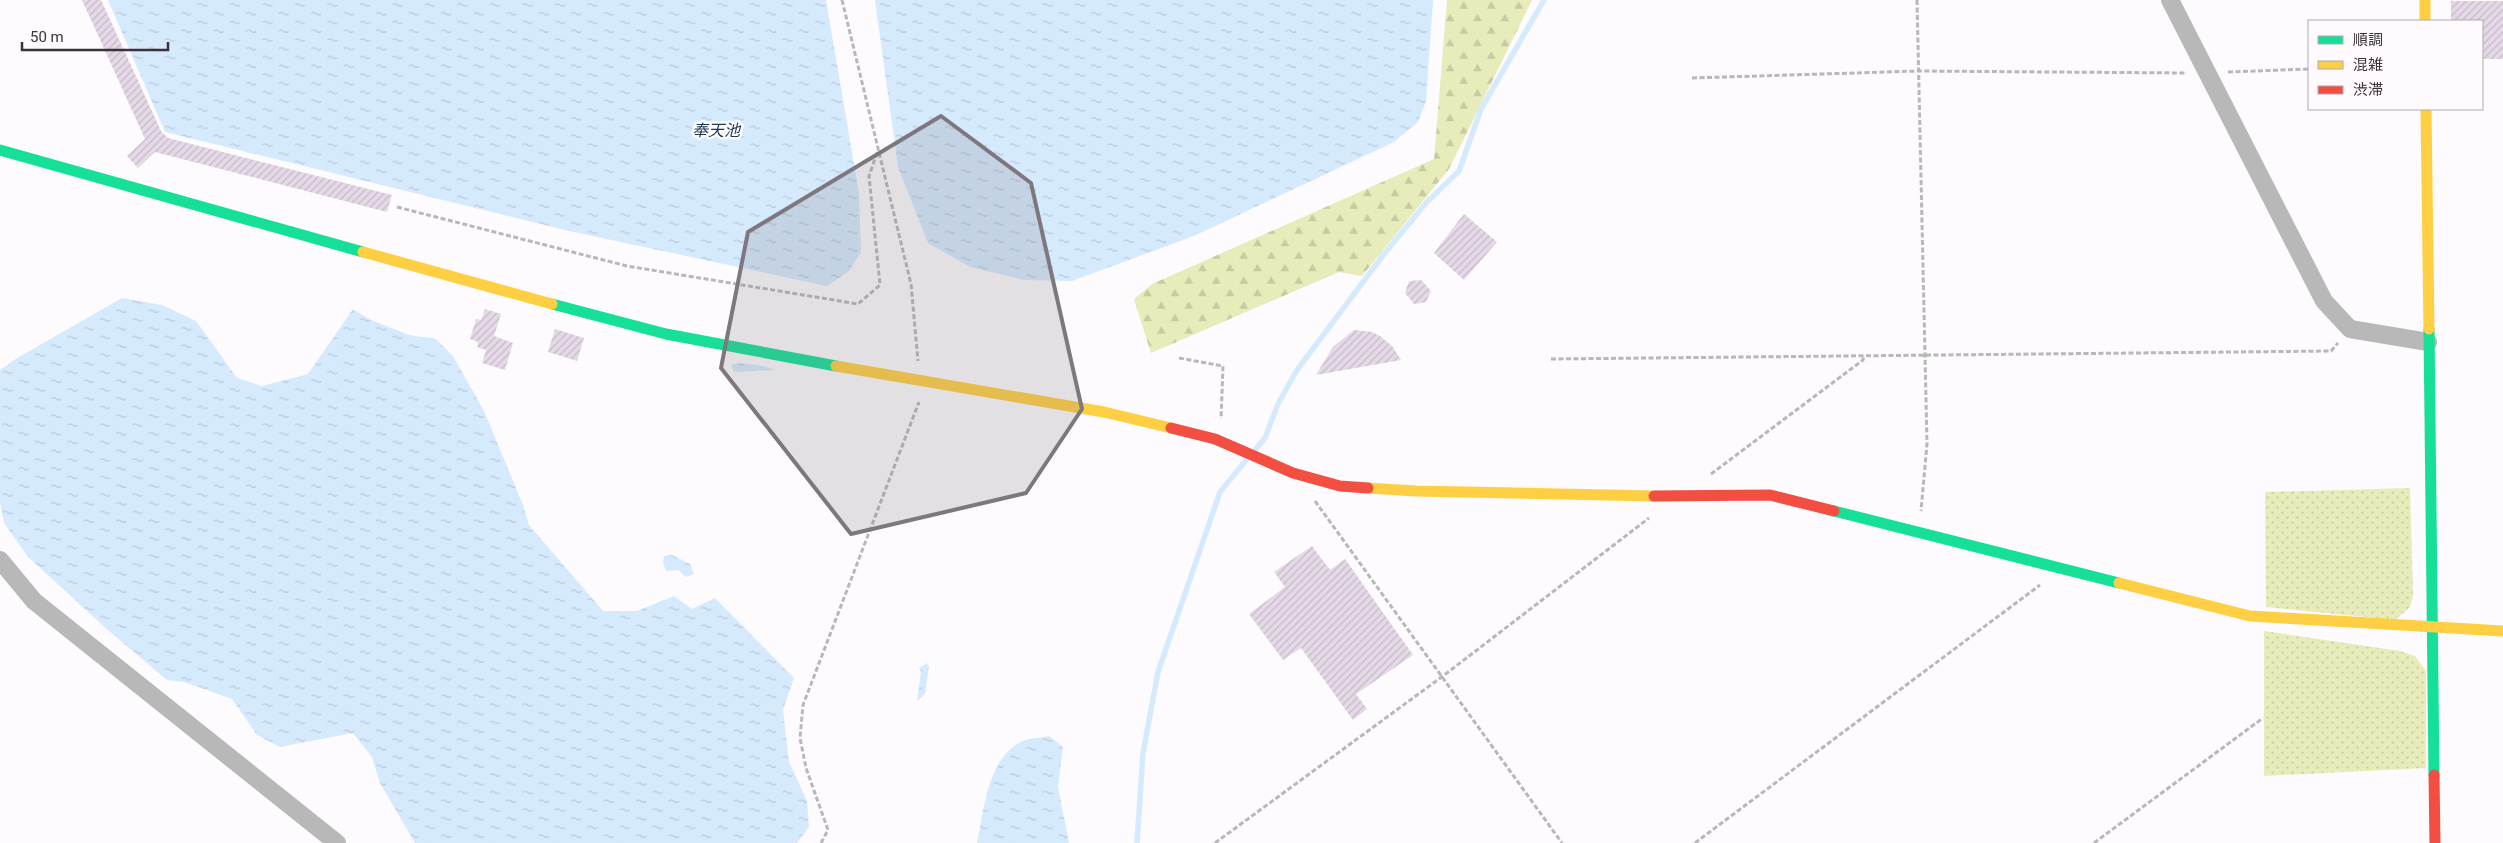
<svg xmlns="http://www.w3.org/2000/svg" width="2503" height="843" font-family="Roboto,'Noto Sans JP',sans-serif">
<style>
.grass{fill:url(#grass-dots)}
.forest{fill:url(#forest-firs)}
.water{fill:url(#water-ripples)}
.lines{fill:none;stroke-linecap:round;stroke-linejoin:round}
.stream{stroke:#d6eafe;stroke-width:5.5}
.building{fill:url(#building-hatch)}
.path{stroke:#b8b8b8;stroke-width:3;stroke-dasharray:5 2.5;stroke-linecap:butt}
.street{stroke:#b7b8b7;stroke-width:18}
.fast{stroke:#16e098;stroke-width:11}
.slow{stroke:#ffcf43;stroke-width:11}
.jam{stroke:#f24e42;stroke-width:11}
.marked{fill:#7e787e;fill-opacity:0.2;stroke:#7e787e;stroke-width:4;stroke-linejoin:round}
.labels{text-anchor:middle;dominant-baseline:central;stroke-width:5;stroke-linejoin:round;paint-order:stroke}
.water-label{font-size:16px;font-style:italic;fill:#1a3a55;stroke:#fefafe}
</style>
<defs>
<pattern id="grass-dots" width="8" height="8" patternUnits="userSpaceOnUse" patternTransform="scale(1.25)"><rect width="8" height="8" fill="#e8ecba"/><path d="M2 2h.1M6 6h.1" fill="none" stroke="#c8cba1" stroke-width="1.8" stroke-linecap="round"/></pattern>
<pattern id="forest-firs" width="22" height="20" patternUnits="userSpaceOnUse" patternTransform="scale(1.25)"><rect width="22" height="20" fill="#e8ecba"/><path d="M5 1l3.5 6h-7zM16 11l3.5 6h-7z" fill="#c8cba1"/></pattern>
<pattern id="water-ripples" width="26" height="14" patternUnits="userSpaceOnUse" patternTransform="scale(1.25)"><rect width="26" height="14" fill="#d6eafe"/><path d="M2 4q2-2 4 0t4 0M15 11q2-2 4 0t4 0" fill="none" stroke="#b8c9da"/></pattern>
<pattern id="building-hatch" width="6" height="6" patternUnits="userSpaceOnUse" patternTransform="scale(1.25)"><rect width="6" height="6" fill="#e5d8e7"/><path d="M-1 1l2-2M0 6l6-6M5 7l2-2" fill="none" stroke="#c5bac7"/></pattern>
</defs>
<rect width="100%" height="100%" fill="#fdfbfd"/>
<path class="grass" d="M2410 488 2413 595 2410 607 2395 620 2266 607 2265 492Z
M2264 631 2400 651 2415 656 2426 671V768L2264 776Z"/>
<path class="forest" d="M1447 0H1532L1449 169 1362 276 1339 272 1151 353 1134 299 1152 284 1434 159Z"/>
<path class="water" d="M108 0H826L859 193 861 252 849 271 827 286 569 231 165 132Z
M875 0H1433L1426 101 1418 122 1394 142 1194 236 1072 281 1024 280 970 267 928 243 898 167Z
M122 298 162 305 196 321 237 378 262 386 308 374 353 309 371 320 409 335 436 339 453 356 484 411 523 505 529 525 603 611H637L674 596 692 609 715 598 794 678 783 710 789 762 807 801 809 827 797 843H415L380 783 372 757 353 733 280 747 257 735 232 699 184 682 167 680 109 631 28 557 4 523 0 503V370L17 358Z
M740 363 763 366 776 370 734 372 731 365Z
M672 555 690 564 694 574 686 577 678 570 666 571 663 563 664 556Z
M927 663 929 667 925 694 917 701 921 672 919 668Z
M1049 736 1063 747 1058 787 1069 843H977C984 811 987 761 1019 743 1027 738 1040 738 1049 736Z"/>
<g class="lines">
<path class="stream" d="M1255 450 1265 438 1278 404 1297 370 1384 254 1426 203 1459 171 1481 109 1544 0
M1137 843 1143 753 1158 672 1220 492 1247 459"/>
</g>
<path class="building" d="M82 0H101L161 131 168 138 392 195 387 212 155 152 138 168 127 156 145 139Z
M2451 1H2503V59H2482V21H2451Z
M1464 214 1497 242 1464 280 1434 253Z
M1421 280 1431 291 1426 302 1414 304 1405 293 1409 281Z
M485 309 501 314 494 336 513 343 505 370 482 363 486 350 477 347 478 342 470 339 476 319 481 320Z
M555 329 584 338 577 361 548 352Z
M1354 330 1372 332 1380 336 1392 346 1401 360 1316 375 1333 347Z
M1312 546 1330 570 1345 559 1413 655 1356 694 1367 709 1353 720 1301 648 1283 660 1249 614 1285 587 1274 572Z"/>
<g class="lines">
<path class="path" d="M842 0 911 284 918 361
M1917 0 1927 444 1921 511
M2228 72 2309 69
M1692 78 1919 71 2187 73
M397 207 627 266 858 304 880 285 869 176 878 150
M1179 358 1223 366 1221 419
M1551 359 2331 351 2338 343
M1711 474 1863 360 1864 355
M1315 501 1562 843
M821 843 828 830 806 768 800 738 803 705 919 402
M1215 843 1443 676 1649 518
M1695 843 2040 585
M2094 843 2263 718"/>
<path class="street" d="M2170 0 2324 301 2350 329 2428 342
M0 560 34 601 337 843"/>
<path class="fast" d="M0 150 363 252
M552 304 666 334 836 366
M2429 329 2434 775
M1834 511 2119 583"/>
<path class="slow" d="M2425 0V21
M2426 109 2429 329
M363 252 552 304
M836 366 1104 412 1171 428
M1368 488 1416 491 1654 496
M2119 583 2250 616 2503 631"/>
<path class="jam" d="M1171 428 1215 439 1293 473 1340 486 1368 488
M1654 496 1770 495 1834 511
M2434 775 2435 843"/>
</g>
<path class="marked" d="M941 116 1031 183 1082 409 1026 493 851 534 721 368 748 232Z"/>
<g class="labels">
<g class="water-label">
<text x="716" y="130">奉天池</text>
</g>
</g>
<rect x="2308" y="20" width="175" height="90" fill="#fefafe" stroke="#afaab0"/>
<rect x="2318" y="36" width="25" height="8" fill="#16e098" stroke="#afaab0"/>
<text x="2353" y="45" font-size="15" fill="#39323a">順調</text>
<rect x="2318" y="61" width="25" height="8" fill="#ffcf43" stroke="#afaab0"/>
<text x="2353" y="70" font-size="15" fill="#39323a">混雑</text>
<rect x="2318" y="86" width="25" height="8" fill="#f24e42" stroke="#afaab0"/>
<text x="2353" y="95" font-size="15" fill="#39323a">渋滞</text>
<path d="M22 42v8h146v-8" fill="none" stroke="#39323a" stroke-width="2.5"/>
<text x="30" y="42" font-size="15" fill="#39323a" stroke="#fefafe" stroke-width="4" paint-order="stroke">50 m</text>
</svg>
